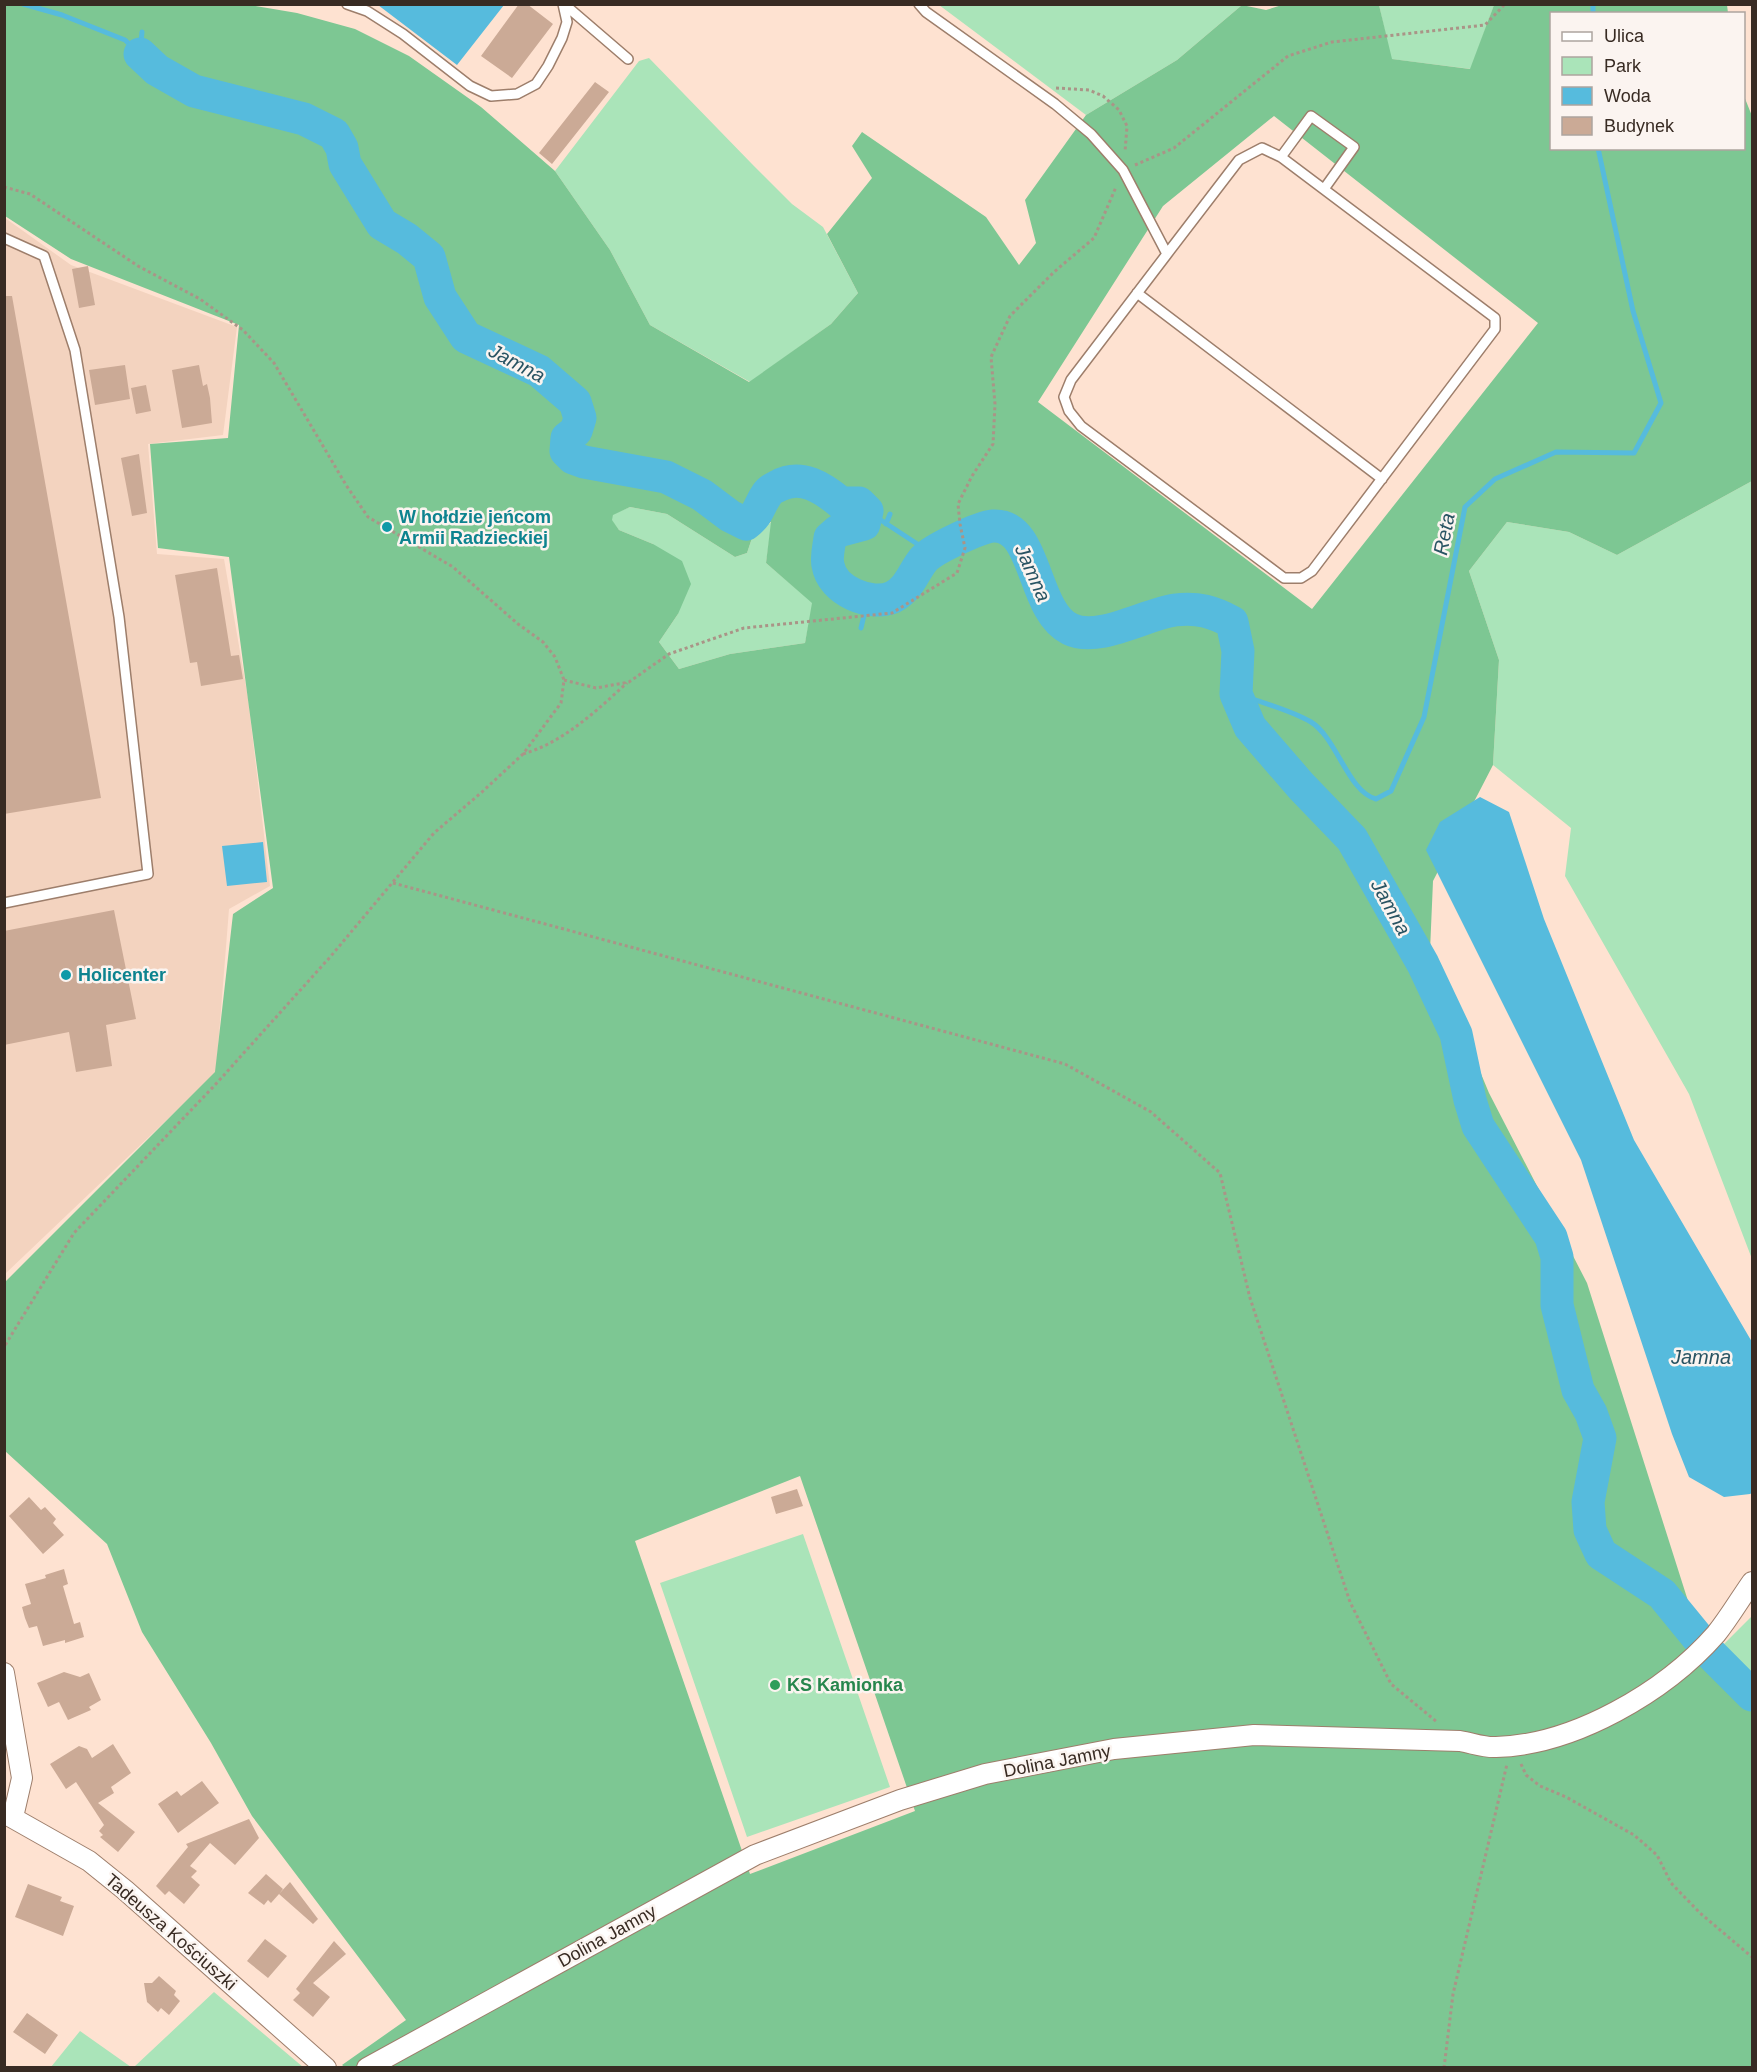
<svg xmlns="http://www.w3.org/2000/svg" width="1757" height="2072" font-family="Arial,sans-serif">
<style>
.built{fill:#f3d3bf}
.green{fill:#aae4b9}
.forest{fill:#7dc793;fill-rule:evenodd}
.water{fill:#56bbdd}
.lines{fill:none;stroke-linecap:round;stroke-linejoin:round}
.stream{stroke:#56bbdd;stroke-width:5}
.river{stroke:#56bbdd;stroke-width:33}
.building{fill:#cbaa96}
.lane-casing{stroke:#9d7e6b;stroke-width:12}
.street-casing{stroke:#9d7e6b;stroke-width:22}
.path{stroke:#aa9487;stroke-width:3;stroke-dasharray:3 3;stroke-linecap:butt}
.lane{stroke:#fff;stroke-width:9}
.street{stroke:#fff;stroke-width:20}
.culture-dot{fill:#0f9aa8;stroke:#fbf4f0;stroke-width:2}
.leisure-dot{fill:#2e9e5b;stroke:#fbf4f0;stroke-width:2}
.labels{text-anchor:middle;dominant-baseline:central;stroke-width:5;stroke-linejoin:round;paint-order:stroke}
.culture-label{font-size:18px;font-weight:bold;fill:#0d838f;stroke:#fbf4f0;text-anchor:start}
.leisure-label{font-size:18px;font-weight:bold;fill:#27864d;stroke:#fbf4f0;text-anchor:start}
.street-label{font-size:18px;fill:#382b23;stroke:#fbf4f0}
.water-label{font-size:20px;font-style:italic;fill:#295463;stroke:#fbf4f0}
</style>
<rect width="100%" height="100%" fill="#fee2d1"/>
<path class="built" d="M5 218 71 265 237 327 223 435 148 444 157 554 224 559 248 698 270 886 229 909 216 1073 5 1274Z"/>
<path class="green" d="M939 5H1242L1177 60 1086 115Z
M1379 5H1494L1471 69 1391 59Z
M649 58 752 164 792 204 823 227 858 293 831 324 750 382 650 325 610 250 555 171 639 61Z
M1752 481V1259L1689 1094 1565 876 1571 828 1493 765 1499 660 1469 571 1507 522 1569 532 1617 555Z
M630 507 667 514 735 557 747 553 754 532 772 522 766 563 813 603 805 643 730 654 679 669 659 642 678 614 653 544 619 530 611 520 613 514Z
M803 1534 890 1787 747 1837 660 1583Z
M1752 1616V1679L1722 1646Z
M214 1992 303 2067H134Z
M80 2031 131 2067H51Z"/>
<path class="forest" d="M4 5H250L297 13 355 29 409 56 481 107 555 171 610 250 650 325 749 382 831 324 858 293 827 234 872 178 852 146 862 132 986 217 1019 265 1036 243 1025 200 1086 115 1177 60 1242 5 1266 10 1282 5H1379L1392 59 1470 69 1494 5H1727L1728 13 1552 14V148H1744V96L1752 116V481L1617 555 1569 532 1507 522 1469 571 1499 660 1493 765 1433 881 1430 951 1489 1093 1587 1283 1709 1667 1752 1708V2067L346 2068 342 2065 406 2020 252 1816 211 1743 142 1632 107 1544 5 1451V1282L215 1072 233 914 273 888 229 557 158 548 150 444 228 438 239 325 71 259 5 216ZM1274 116 1538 323 1312 609 1038 402 1163 206ZM630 507 667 514 735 557 747 553 754 532 771 522 766 563 812 603 805 643 730 654 679 669 659 642 678 614 691 584 682 561 653 544 619 530 612 520 613 515ZM800 1476 915 1811 750 1874 635 1541Z"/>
<path class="water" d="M378 5H504L457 65Z
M1480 797 1509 812 1544 919 1634 1140 1752 1342V1493L1750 1494 1724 1497 1689 1477 1672 1434 1581 1160 1426 850 1440 822Z
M263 842 267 882 227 886 222 846Z"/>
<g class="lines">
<path class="stream" d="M23 4 62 15 125 40 140 54
M1593 4V14
M140 54 142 32
M867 511 931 553
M886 524 890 514
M861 628 868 599
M1236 694C1258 701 1291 710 1311 722 1337 738 1348 792 1376 799L1391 791 1424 717 1465 507 1495 479 1556 452 1634 453 1661 403 1633 311 1598 148"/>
<path class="river" d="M140 54 157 70 194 91 304 119 334 134 342 148 345 164 382 224 407 239 429 257 440 297 466 337 539 371 575 402 580 418 576 431 567 438 566 451 573 458 584 462 666 477 702 495 730 516 746 524C760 513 758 507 767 494 769 490 774 488 778 486 801 473 823 488 841 503H859L867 511 864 524 838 531 830 538C829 546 826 557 828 565 832 591 871 607 893 597 910 588 913 572 924 559 933 549 980 527 993 526 1037 523 1032 611 1070 629 1098 643 1146 614 1175 610 1198 607 1213 612 1232 622L1238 651 1236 694 1250 727 1301 786 1352 839 1423 964 1456 1034 1470 1100 1478 1126 1551 1237 1557 1257V1305L1578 1390 1591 1413 1600 1438 1588 1502 1590 1530 1601 1554 1662 1594 1698 1638
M1711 1654 1752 1695"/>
</g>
<path class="building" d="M519 4H527L553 24 512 78 481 56Z
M595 82 609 92 552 164 539 153Z
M88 266 95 305 79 308 72 269Z
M4 296H12L101 798 4 814Z
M125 365 130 399 95 405 89 370Z
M199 365 203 386 207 384 210 398 212 423 182 428 172 370Z
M146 385 151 411 136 414 131 388Z
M139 454 147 513 132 516 121 458Z
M217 568 231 656 239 655 243 679 201 686 197 662 190 663 175 575Z
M114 910 136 1019 106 1025 112 1066 76 1072 69 1032 4 1045V931Z
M797 1489 803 1506 776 1514 771 1497Z
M29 1497 41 1510 45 1507 56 1519 53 1523 64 1535 43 1554 9 1516Z
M64 1569 68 1584 63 1586 74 1624 80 1622 84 1637 65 1643V1640L43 1646 37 1626 29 1628 25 1618 22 1607 31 1604 25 1584 46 1578 45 1575Z
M64 1672 80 1677 89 1673 101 1700 89 1707 91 1710 68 1720 59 1702 48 1707 37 1683Z
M113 1744 131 1773 111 1787 114 1793 98 1803 135 1832 118 1852 100 1837 103 1835 99 1831 104 1825 76 1782 66 1789 50 1764 79 1746 87 1749 92 1758Z
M202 1781 219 1803 178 1833 158 1804 177 1791 181 1796Z
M249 1819 259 1838 235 1865 210 1843 190 1866 197 1871 191 1877 200 1885 184 1904 169 1891 165 1895 156 1886 188 1847 186 1844Z
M266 1874 283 1889 279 1894 290 1882 318 1919 313 1924 279 1894 271 1903 268 1900 264 1905 248 1893Z
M28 1884 62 1897 60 1901 74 1906 63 1936 15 1917Z
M265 1939 287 1956 268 1978 247 1961Z
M334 1941 346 1954 313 1983 330 1997 313 2017 293 2000 300 1993 296 1989Z
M159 1976 176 1991 174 1995 180 2001 169 2015 161 2008 158 2012 147 2002 144 1983H152Z
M27 2013 58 2035 45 2054 13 2032Z"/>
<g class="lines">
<g class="lane-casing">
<path id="lane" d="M347 4 367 11 403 34 470 86 491 96 517 94 536 84 548 66 562 38 567 22 563 4
M564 4 628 59
M919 4 926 12 1055 104 1091 134 1123 170 1167 254 1239 160 1262 148 1281 157 1495 318V329L1312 571 1301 578H1284L1081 426 1069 411 1064 397 1071 380 1167 254
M1281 157 1311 116 1354 147 1324 189
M4 238 44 256 75 350 119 617 148 874 4 903
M1137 293 1382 479"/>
</g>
<g class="street-casing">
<path id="street" d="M4 1673 22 1778 13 1817
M4 1813 89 1861 125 1890 326 2068
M367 2068 755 1855 900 1800 985 1774 1114 1749 1254 1735 1460 1741C1472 1743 1485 1748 1496 1747 1574 1745 1665 1692 1716 1634 1729 1618 1740 1599 1752 1582"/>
</g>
<path class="path" d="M1056 88 1089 90 1103 96 1119 110 1127 126 1125 152
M1135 165 1174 148 1288 56 1332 42 1485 25 1505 4
M4 187 30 194 138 266 200 299 243 330 274 363 346 485 368 517 453 567 518 624 543 642 555 657 564 680 561 703 523 754 482 792 434 833 331 956 215 1085 74 1233 4 1347
M564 680 596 688 629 682 669 654 744 628 892 613 957 573 965 548 960 524 958 504 972 476 993 444 995 404 991 357 1010 316 1054 272 1094 238 1116 187
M523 754C564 742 596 711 627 683
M393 883 1065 1064 1151 1112 1220 1173 1250 1298 1350 1602 1391 1684 1437 1722
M1521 1764 1526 1775 1540 1786 1566 1797 1634 1835 1657 1855 1671 1883 1700 1913 1752 1957
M1444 2068 1453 1994 1507 1764"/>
<use href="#lane" class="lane"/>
<use href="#street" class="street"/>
</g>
<g class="culture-dot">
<circle cx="387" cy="527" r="6"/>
<circle cx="66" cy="975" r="6"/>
</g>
<circle class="leisure-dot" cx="775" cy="1685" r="6"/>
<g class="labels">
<g class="culture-label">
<text x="399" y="517">W hołdzie jeńcom<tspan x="399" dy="21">Armii Radzieckiej</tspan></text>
<text x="78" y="975">Holicenter</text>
</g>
<g class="leisure-label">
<text x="787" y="1685">KS Kamionka</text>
</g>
<g class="street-label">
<text transform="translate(1057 1761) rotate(-11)">Dolina Jamny</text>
<text transform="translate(171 1932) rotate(41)">Tadeusza Kościuszki</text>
<text transform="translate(607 1936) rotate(-29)">Dolina Jamny</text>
</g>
<g class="water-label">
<text transform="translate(517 363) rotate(28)">Jamna</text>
<text transform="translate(1444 534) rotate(-79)">Reta</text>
<text transform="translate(1033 573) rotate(66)">Jamna</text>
<text transform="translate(1391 907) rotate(61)">Jamna</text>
<text x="1701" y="1357">Jamna</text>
</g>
</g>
<rect width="1757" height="2072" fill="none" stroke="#382b23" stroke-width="12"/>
<rect x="1550" y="12" width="195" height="138" fill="#fbf4f0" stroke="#ada49e" stroke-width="1.5"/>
<rect x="1562" y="32" width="30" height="9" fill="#ffffff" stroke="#ada49e" stroke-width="1.5"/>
<text x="1604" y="42" font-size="18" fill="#382b23">Ulica</text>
<rect x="1562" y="57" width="30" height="18" fill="#aae4b9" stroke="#ada49e" stroke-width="1.5"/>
<text x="1604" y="72" font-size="18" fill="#382b23">Park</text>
<rect x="1562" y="87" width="30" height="18" fill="#56bbdd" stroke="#ada49e" stroke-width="1.5"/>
<text x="1604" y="102" font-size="18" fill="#382b23">Woda</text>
<rect x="1562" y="117" width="30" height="18" fill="#cbaa96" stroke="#ada49e" stroke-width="1.5"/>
<text x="1604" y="132" font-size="18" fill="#382b23">Budynek</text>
</svg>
